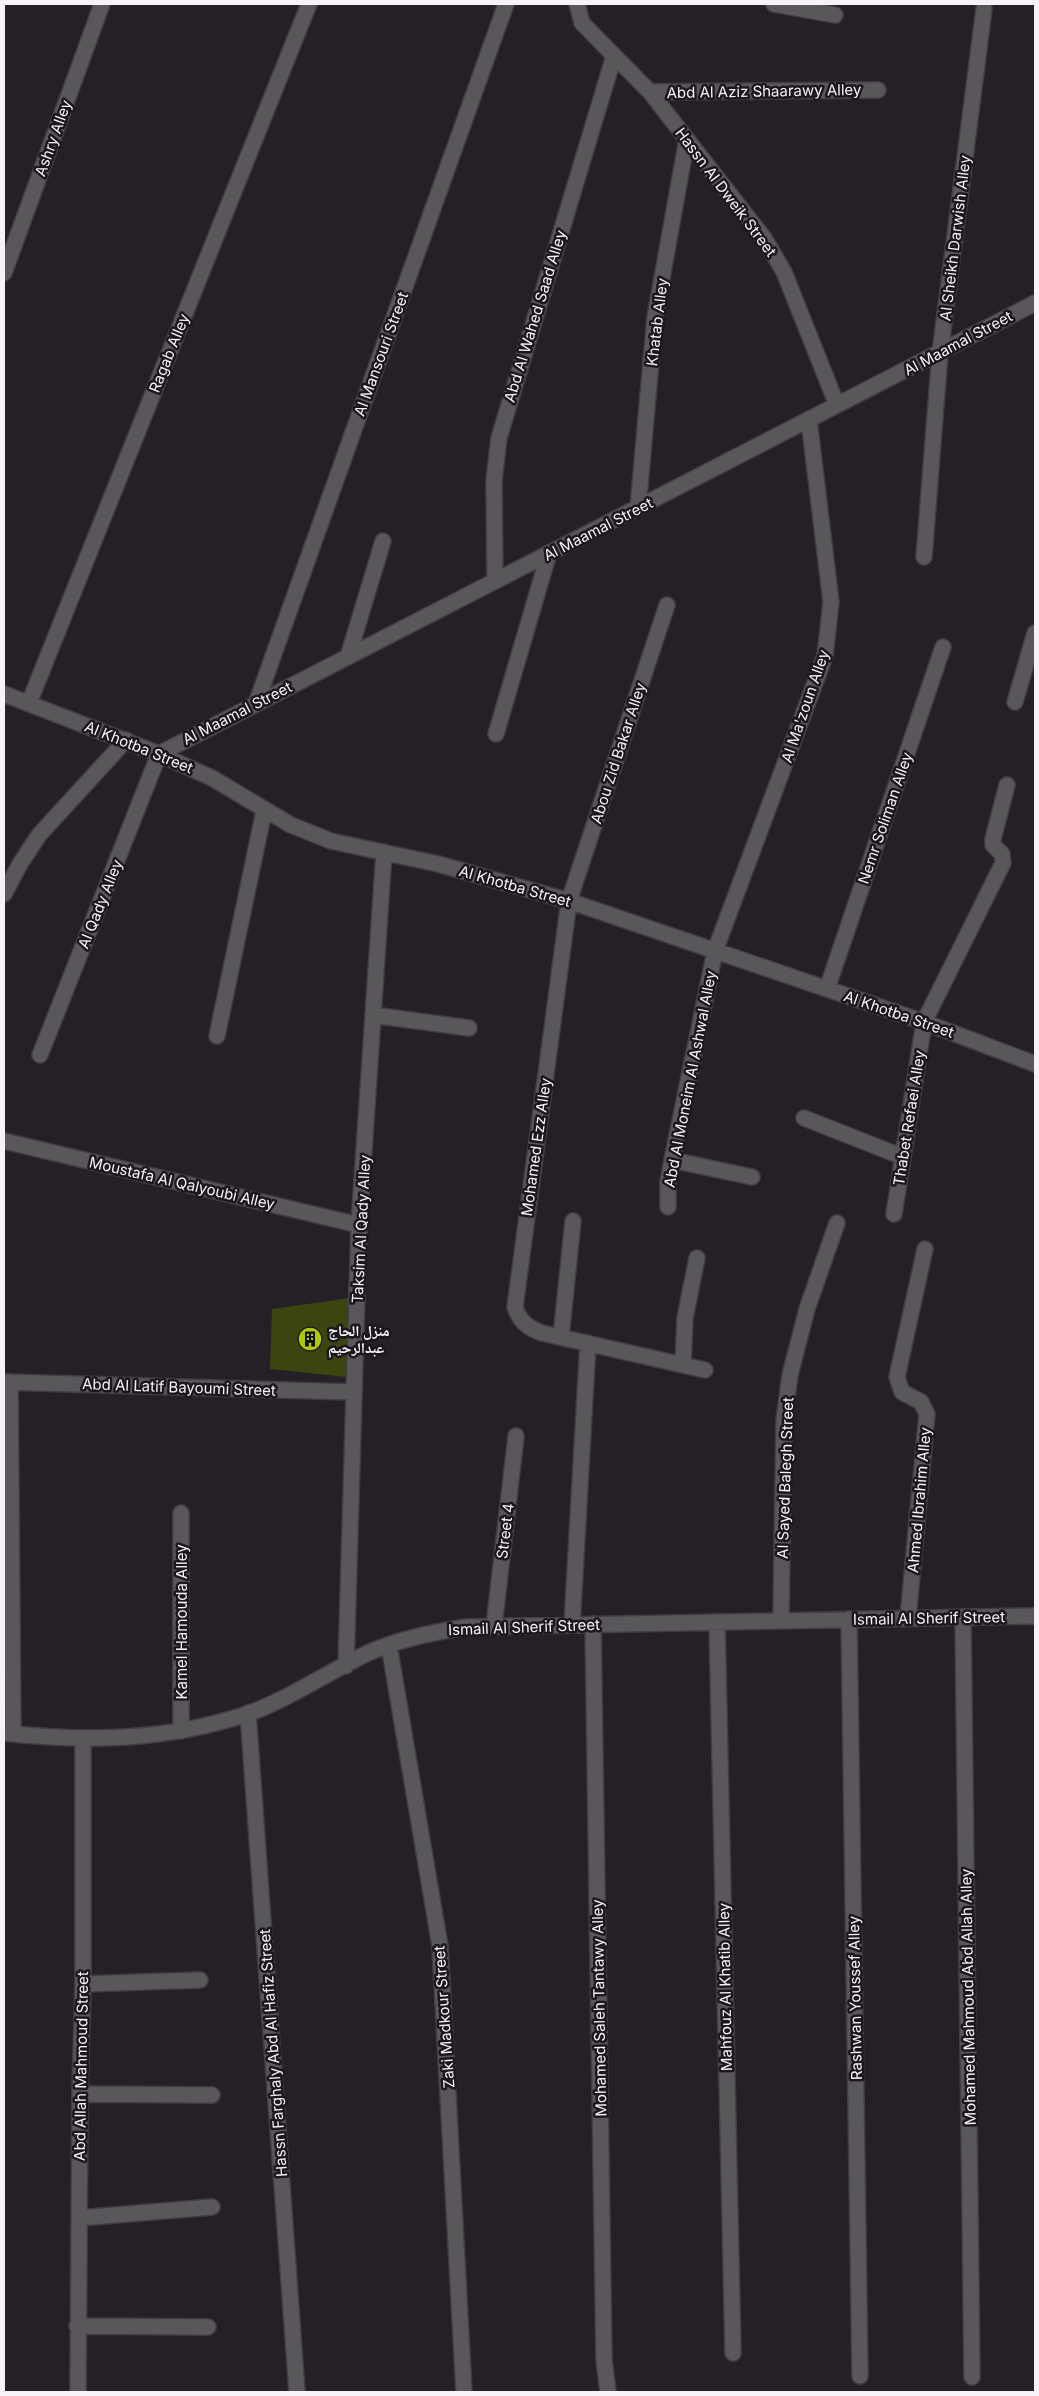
<svg xmlns="http://www.w3.org/2000/svg" width="1039" height="2396" font-family="Inter,'Noto Naskh Arabic',sans-serif">
<style>
.building{fill:#3c4510}
.lines{fill:none;stroke-linecap:round;stroke-linejoin:round}
.street-casing{stroke:#423d45;stroke-width:18}
.street{stroke:#5a575b;stroke-width:15}
.labels{text-anchor:middle;dominant-baseline:central;stroke-width:5;stroke-linejoin:round;paint-order:stroke}
.street-label{font-size:15px;fill:#f6f2f8;stroke:#1c161e}
.poi-label{font-size:15px;font-weight:bold;fill:#f6f2f8;stroke:#1c161e;text-anchor:start}
</style>
<rect width="100%" height="100%" fill="#251f28"/>
<path class="building" d="M350 1298 346 1377 270 1369 272 1309Z"/>
<g class="lines">
<g class="street-casing">
<path id="street" d="M577 4 582 23 650 92 764 238 784 272 837 405
M774 4 835 15
M650 92 878 90
M4 273 102 4
M638 508 655 317 687 139
M924 557 940 353 984 9
M495 581 494 480 499 438 614 56
M667 605 569 901 515 1307C519 1321 528 1328 542 1333L705 1370
M348 657 383 541
M4 694 159 754 212 778 291 825 331 841 438 864 569 901 924 1022 1035 1064
M1015 702 1035 633
M29 703 309 4
M256 704 506 4
M496 734 549 553
M4 894 20 864 39 835 126 740
M827 989 943 647
M373 1015 469 1028
M217 1036 264 811
M40 1055 159 754 1035 303
M804 1118 903 1157
M4 1141 359 1225
M672 1160 752 1177
M668 1207V1182L672 1160 715 951 825 656 831 602 809 420
M894 1214 924 1022 1003 863 1002 854 993 845V839L1007 785
M561 1337 573 1221
M683 1365 685 1318 697 1258
M4 1382 354 1392
M10 1382 13 1734
M181 1513V1731
M963 1617 972 2377
M908 1618 927 1414 921 1402 902 1392 897 1377 925 1249
M849 1619 860 2376
M781 1620 784 1420 790 1375 807 1309 837 1223
M717 1622 733 2353
M593 1624 604 2360 608 2392
M572 1625 588 1343
M494 1626 516 1436
M389 1645 440 1946 464 2392
M346 1666 359 1225 384 852
M248 1713 297 2392
M4 1733C88 1742 165 1741 247 1714 287 1700 330 1671 368 1653 399 1639 433 1632 467 1627L1035 1616
M83 1984 200 1980
M80 2094 212 2095
M79 2218 212 2207
M77 2326 208 2327
M78 2392 80 2094 83 1984V1739"/>
</g>
<use href="#street" class="street"/>
</g>
<defs>
<g id="building-disc" transform="scale(1.25)"><circle r="9.5" fill="#adc60e" stroke="#1c161e"/><path d="M-4-6H4V6H1V3H-1V6H-4ZM-2.5-4.3h1.7v1.8h-1.7ZM.8-4.3h1.7v1.8H.8ZM-2.5-1h1.7V.8h-1.7ZM.8-1h1.7V.8H.8Z" fill="#111"/></g>
</defs>
<g fill-rule="evenodd">
<use href="#building-disc" x="310" y="1339"/>
</g>
<g class="labels">
<g class="street-label">
<text transform="translate(764 91) rotate(-1)">Abd Al Aziz Shaarawy Alley</text>
<text transform="translate(53 138) rotate(-70)">Ashry Alley</text>
<text transform="translate(726 192) rotate(53)">Hassn Al Dweik Street</text>
<text transform="translate(955 238) rotate(-83)">Al Sheikh Darwish Alley</text>
<text transform="translate(535 316) rotate(-73)">Abd Al Wahed Saad Alley</text>
<text transform="translate(657 322) rotate(-83)">Khatab Alley</text>
<text transform="translate(958 343) rotate(-28)">Al Maamal Street</text>
<text transform="translate(169 353) rotate(-68)">Ragab Alley</text>
<text transform="translate(381 354) rotate(-70)">Al Mansouri Street</text>
<text transform="translate(598 529) rotate(-27)">Al Maamal Street</text>
<text transform="translate(805 706) rotate(-71)">Al Ma'zoun Alley</text>
<text transform="translate(237 713) rotate(-27)">Al Maamal Street</text>
<text transform="translate(139 747) rotate(22)">Al Khotba Street</text>
<text transform="translate(618 753) rotate(-72)">Abou Zid Bakar Alley</text>
<text transform="translate(885 818) rotate(-71)">Nemr Soliman Alley</text>
<text transform="translate(515 886) rotate(16)">Al Khotba Street</text>
<text transform="translate(100 904) rotate(-68)">Al Qady Alley</text>
<text transform="translate(899 1014) rotate(19)">Al Khotba Street</text>
<text transform="translate(690 1079) rotate(-79)">Abd Al Moneim Al Ashwal Alley</text>
<text transform="translate(909 1118) rotate(-81)">Thabet Refaei Alley</text>
<text transform="translate(536 1147) rotate(-82)">Mohamed Ezz Alley</text>
<text transform="translate(182 1183) rotate(13)">Moustafa Al Qalyoubi Alley</text>
<text transform="translate(361 1229) rotate(-87)">Taksim Al Qady Alley</text>
<text transform="translate(179 1387) rotate(2)">Abd Al Latif Bayoumi Street</text>
<text transform="translate(785 1478) rotate(-88)">Al Sayed Balegh Street</text>
<text transform="translate(919 1500) rotate(-85)">Ahmed Ibrahim Alley</text>
<text transform="translate(505 1531) rotate(-83)">Street 4</text>
<text transform="translate(929 1618) rotate(-1)">Ismail Al Sherif Street</text>
<text transform="translate(181 1622) rotate(-90)">Kamel Hamouda Alley</text>
<text transform="translate(524 1627) rotate(-2)">Ismail Al Sherif Street</text>
<text transform="translate(725 1987) rotate(-91)">Mahfouz Al Khatib Alley</text>
<text transform="translate(968 1997) rotate(-91)">Mohamed Mahmoud Abd Allah Alley</text>
<text transform="translate(855 1998) rotate(-91)">Rashwan Youssef Alley</text>
<text transform="translate(599 2008) rotate(-91)">Mohamed Saleh Tantawy Alley</text>
<text transform="translate(444 2017) rotate(-94)">Zaki Madkour Street</text>
<text transform="translate(273 2053) rotate(-94)">Hassn Farghaly Abd Al Hafiz Street</text>
<text transform="translate(81 2066) rotate(-89)">Abd Allah Mahmoud Street</text>
</g>
<g class="poi-label">
<text x="328" y="1330">منزل الحاج<tspan x="328" dy="17">عبدالرحيم</tspan></text>
</g>
</g>
<rect width="1039" height="2396" fill="none" stroke="#f6f2f8" stroke-width="10"/>
</svg>
